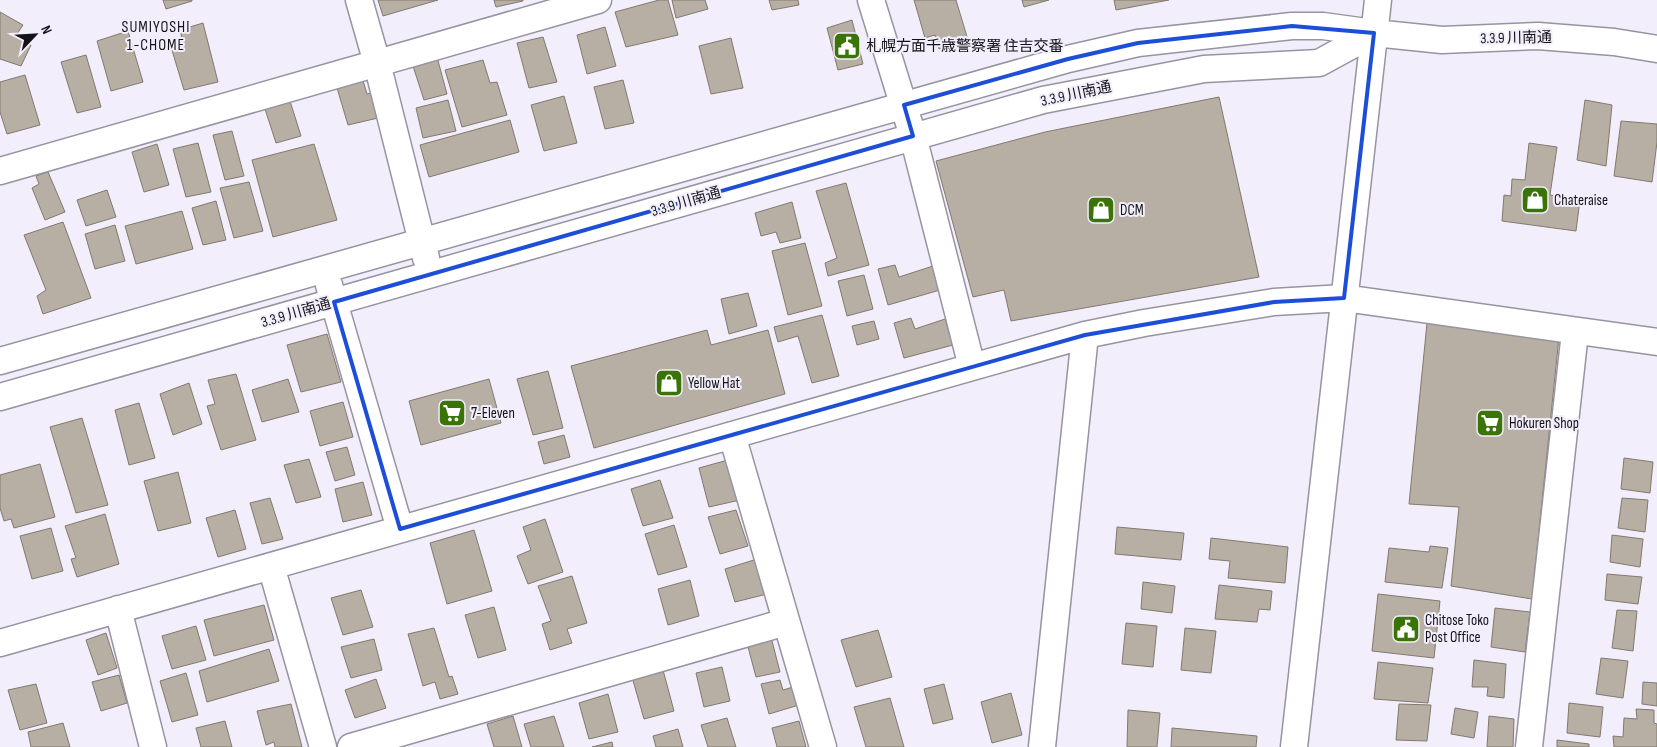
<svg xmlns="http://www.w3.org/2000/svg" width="1657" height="747" font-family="'Sofia Sans Condensed','Noto Sans JP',sans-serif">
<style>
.building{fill:#b8afa4;stroke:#81796f}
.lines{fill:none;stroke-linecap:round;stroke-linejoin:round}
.minor-casing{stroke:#9793a0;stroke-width:29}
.minor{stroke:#fff;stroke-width:26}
.marked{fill:none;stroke:#1d4ed8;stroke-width:4;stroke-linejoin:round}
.labels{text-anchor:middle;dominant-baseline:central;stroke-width:4;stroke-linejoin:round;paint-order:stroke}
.street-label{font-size:15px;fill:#131216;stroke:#f2eefb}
.poi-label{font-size:15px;fill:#131216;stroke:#f2eefb;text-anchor:start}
.neighbourhood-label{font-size:16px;letter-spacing:1px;fill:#131216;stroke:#f2eefb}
</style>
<rect width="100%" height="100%" fill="#f2eefb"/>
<path class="building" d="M163 0H192V1L166 9Z
M378 0H438L383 16Z
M494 0H523V1L496 7Z
M659 0H668L678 35 626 47 615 12Z
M672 0H705L708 9 676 18Z
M769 0H798L799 5 772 10Z
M914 0H956L968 40 939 49 935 35 925 38Z
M1022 0H1049L1024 7Z
M1114 0H1169L1116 10Z
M0 12 23 25 15 37 31 45 21 66 0 59Z
M852 20 863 64 838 70 827 28Z
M203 23 218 82 184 90 171 47 183 43 180 30Z
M605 27 616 66 587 74 577 35Z
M128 31 143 82 111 91 97 41Z
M543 37 557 82 529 88 517 43Z
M731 38 743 88 711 94 699 46Z
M86 55 101 107 77 113 61 62Z
M437 57 447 94 424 100 412 63Z
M483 60 490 83 497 82 507 115 462 127 445 70Z
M361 74 367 94 371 93 378 118 348 125 335 81Z
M25 75 40 125 7 134 0 112V82Z
M623 80 634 123 605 129 594 87Z
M564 96 577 143 544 151 531 105Z
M1219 97 1259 277 1011 321 1004 290 973 297 936 161 1045 132Z
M448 100 456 131 423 138 416 108Z
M1585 100 1612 105 1606 166 1577 160Z
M290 101 301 136 276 143 265 109Z
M510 120 519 152 429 177 420 145Z
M1621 121 1657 124V142L1652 182 1614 176Z
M232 131 244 176 225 180 213 135Z
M198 143 211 192 186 197 173 149Z
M1529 143 1557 147 1550 195 1580 200 1576 231 1502 221 1504 195 1511 196 1512 179 1525 180Z
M157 144 169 185 144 192 132 152Z
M314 144 337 220 273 237 252 160Z
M48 172 65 212 45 220 32 188 39 184 36 176Z
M249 182 263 231 234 238 220 188Z
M846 183 869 265 828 276 825 263 837 258 816 191Z
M107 190 116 217 86 226 77 200Z
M216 201 226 240 203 245 192 208Z
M792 202 801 238 780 243 776 232 761 236 755 213Z
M182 211 193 249 136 264 125 226Z
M63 222 91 298 43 314 37 296 46 290 24 235Z
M115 225 125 261 95 269 85 234Z
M805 243 822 306 788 315 772 251Z
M895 265 899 277 933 266 940 290 888 305 878 269Z
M864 275 873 309 847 316 838 281Z
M748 293 757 326 729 334 721 299Z
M822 315 839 376 812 383 798 336 778 342 774 327Z
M911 318 915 329 945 319 953 345 904 358 894 323Z
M874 321 879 339 857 345 852 326Z
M1427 323 1559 337 1532 599 1451 586 1459 507 1409 504Z
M707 330 711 345 768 330 785 394 594 448 571 366Z
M327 334 341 382 301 392 287 345Z
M548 371 563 428 533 435 517 379Z
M236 374 256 440 221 450 207 406 215 404 208 380Z
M288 379 299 412 262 422 252 390Z
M489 379 501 423 421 445 409 401Z
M189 383 202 424 173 435 160 394Z
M343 402 353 437 320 446 310 411Z
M139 403 155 458 129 465 115 410Z
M82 418 108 505 76 513 50 427Z
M564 435 570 457 544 464 538 442Z
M347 447 355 475 335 481 326 452Z
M1624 458 1653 462 1650 493 1621 489Z
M309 459 321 497 296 503 284 465Z
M728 460 740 500 709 507 699 468Z
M40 464 55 517 14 528 11 519 4 521 0 508V475Z
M178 472 191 523 158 531 144 481Z
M660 480 673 518 643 526 631 489Z
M363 482 372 515 343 522 335 489Z
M270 498 283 539 262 544 250 503Z
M1622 498 1648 500 1645 532 1618 528Z
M235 510 246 549 218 557 206 518Z
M736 510 748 546 720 554 708 517Z
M105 514 119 564 77 577 71 559 76 558 65 526Z
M545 519 563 572 528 584 517 556 531 550 523 527Z
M674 525 687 567 658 575 645 534Z
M1117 527 1184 533 1181 560 1115 554Z
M51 528 63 571 32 579 20 536Z
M474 530 492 591 447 604 430 543Z
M1612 535 1643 539 1640 567 1610 562Z
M1211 538 1288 547 1285 583 1228 578 1230 561 1209 559Z
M1430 546 1448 548 1442 588 1385 582 1389 548 1429 552Z
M757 559 767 594 735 602 725 569Z
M1607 574 1642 577 1638 604 1605 600Z
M572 576 587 623 567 629 572 643 550 650 542 624 551 621 538 586Z
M690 580 699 616 668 625 658 589Z
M1143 582 1175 586 1172 613 1141 609Z
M1219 585 1272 591 1270 610 1259 609 1257 622 1215 619Z
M361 590 373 627 343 635 331 598Z
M1378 594 1440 601 1434 658 1372 651Z
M264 605 274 640 214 656 204 620Z
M494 607 506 650 478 658 465 615Z
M1495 608 1530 612 1525 652 1491 647Z
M1617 610 1637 611 1633 651 1612 648Z
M1126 623 1157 626 1153 667 1122 664Z
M196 626 206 660 172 669 162 636Z
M434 628 449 677 452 676 458 694 440 699 435 682 423 686 408 634Z
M1185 628 1216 631 1211 673 1181 670Z
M878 630 892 677 856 687 841 640Z
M106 633 117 668 98 675 86 640Z
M771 637 780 672 756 677 747 643Z
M374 639 382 670 351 678 341 647Z
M269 649 279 681 207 702 199 671Z
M1601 658 1628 661 1623 698 1596 694Z
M1474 660 1506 664 1504 698 1487 696 1488 687H1472Z
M1378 662 1433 668 1428 703 1374 699Z
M722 667 730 701 704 707 696 673Z
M663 670 674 711 644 719 632 677Z
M186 673 198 715 172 722 160 681Z
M119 675 127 703 101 711 92 682Z
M376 679 386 708 355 718 345 690Z
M780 680 783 690 793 687 799 705 769 714 761 684Z
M1643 682 1657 683V706L1642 704Z
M36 684 47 723 20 730 8 690Z
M944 684 953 719 933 724 924 689Z
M1011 693 1022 735 992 743 981 702Z
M608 694 618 732 589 739 579 703Z
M890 698 904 747H866L854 707Z
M1569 703 1603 707 1600 737 1567 733Z
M291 704 302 747H275L274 742 266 745 257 711Z
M1399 704 1431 705 1427 741 1396 740Z
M1455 708 1478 712 1474 738 1451 734Z
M1636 709 1654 710V723L1657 724V747H1614L1613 736 1623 737 1624 718 1637 719Z
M1128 710 1160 713 1157 747H1127Z
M513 716 522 747H494L487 724Z
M554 716 564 747H531L524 724Z
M1489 716 1514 719 1513 747H1487Z
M727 718 736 747H708L701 725Z
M225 721 232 747H201L196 728Z
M799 721 806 747H777L772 728Z
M63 723 70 747H31L28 732Z
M1172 728 1257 736 1256 747H1171Z
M678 729 683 747H656L653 736Z
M1557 740 1589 744V747H1557Z
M612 742 613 747H592Z"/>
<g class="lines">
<g class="minor-casing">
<path id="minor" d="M359 0 377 63 426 258
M871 0 913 136 972 367
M0 171 598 0
M329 285 400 529
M0 361 1068 59 1138 43 1292 26H1323L1374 33 1442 40 1538 36 1614 42 1657 49
M0 397 1043 100 1204 69 1319 63 1374 33
M732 435 823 747
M271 566 323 747
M118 609 153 747
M0 643 1085 335 1144 323 1274 302 1344 298 1657 342
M351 747 786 622
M1042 747 1085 335
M1294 747 1378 0
M1529 747 1575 332"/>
</g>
<use href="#minor" class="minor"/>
</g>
<path class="marked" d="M1292 26 1374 33 1344 298 1274 302 1085 335 400 529 334 302 913 136 904 105 1068 59 1138 43Z"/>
<defs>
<g id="civic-square" transform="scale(1.4375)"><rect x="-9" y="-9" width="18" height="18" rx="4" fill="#3b7406" stroke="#f2eefb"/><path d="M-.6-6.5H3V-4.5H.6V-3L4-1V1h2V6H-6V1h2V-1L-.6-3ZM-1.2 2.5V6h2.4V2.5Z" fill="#fff"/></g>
<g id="shop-square" transform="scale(1.4375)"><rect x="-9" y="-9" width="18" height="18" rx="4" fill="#3b7406" stroke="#f2eefb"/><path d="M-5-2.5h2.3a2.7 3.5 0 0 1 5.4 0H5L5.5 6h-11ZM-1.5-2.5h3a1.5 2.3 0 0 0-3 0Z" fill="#fff"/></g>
<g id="supermarket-square" transform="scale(1.4375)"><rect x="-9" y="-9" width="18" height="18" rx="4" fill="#3b7406" stroke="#f2eefb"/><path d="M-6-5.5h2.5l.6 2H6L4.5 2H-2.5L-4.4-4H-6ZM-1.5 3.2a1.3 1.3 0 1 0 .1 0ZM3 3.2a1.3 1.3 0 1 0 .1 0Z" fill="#fff"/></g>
</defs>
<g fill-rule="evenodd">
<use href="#civic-square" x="847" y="46"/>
<use href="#shop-square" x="1535" y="200"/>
<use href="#shop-square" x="1101" y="210"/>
<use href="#shop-square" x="669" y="383"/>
<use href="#supermarket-square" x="452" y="413"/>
<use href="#supermarket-square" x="1490" y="423"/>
<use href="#civic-square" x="1406" y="629"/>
</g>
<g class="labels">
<g class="street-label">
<text transform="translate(1516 38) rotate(-1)">3.3.9 川南通</text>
<text transform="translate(1076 94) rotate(-12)">3.3.9 川南通</text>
<text transform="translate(686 202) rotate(-16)">3.3.9 川南通</text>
<text transform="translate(296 313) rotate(-16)">3.3.9 川南通</text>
</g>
<g class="poi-label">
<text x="866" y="46">札幌方面千歳警察署 住吉交番</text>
<text x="1554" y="200">Chateraise</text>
<text x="1120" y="210">DCM</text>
<text x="688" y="383">Yellow Hat</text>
<text x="471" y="413">7-Eleven</text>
<text x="1509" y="423">Hokuren Shop</text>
<text x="1425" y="620">Chitose Toko<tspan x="1425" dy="17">Post Office</tspan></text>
</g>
<g class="neighbourhood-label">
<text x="156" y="27">SUMIYOSHI<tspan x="156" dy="18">1-CHOME</tspan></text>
</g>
</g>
<g transform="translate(35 35) rotate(65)" stroke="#f2eefb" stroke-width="4" paint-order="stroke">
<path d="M0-4L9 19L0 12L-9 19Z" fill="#131216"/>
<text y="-8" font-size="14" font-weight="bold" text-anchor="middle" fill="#131216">N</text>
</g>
</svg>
